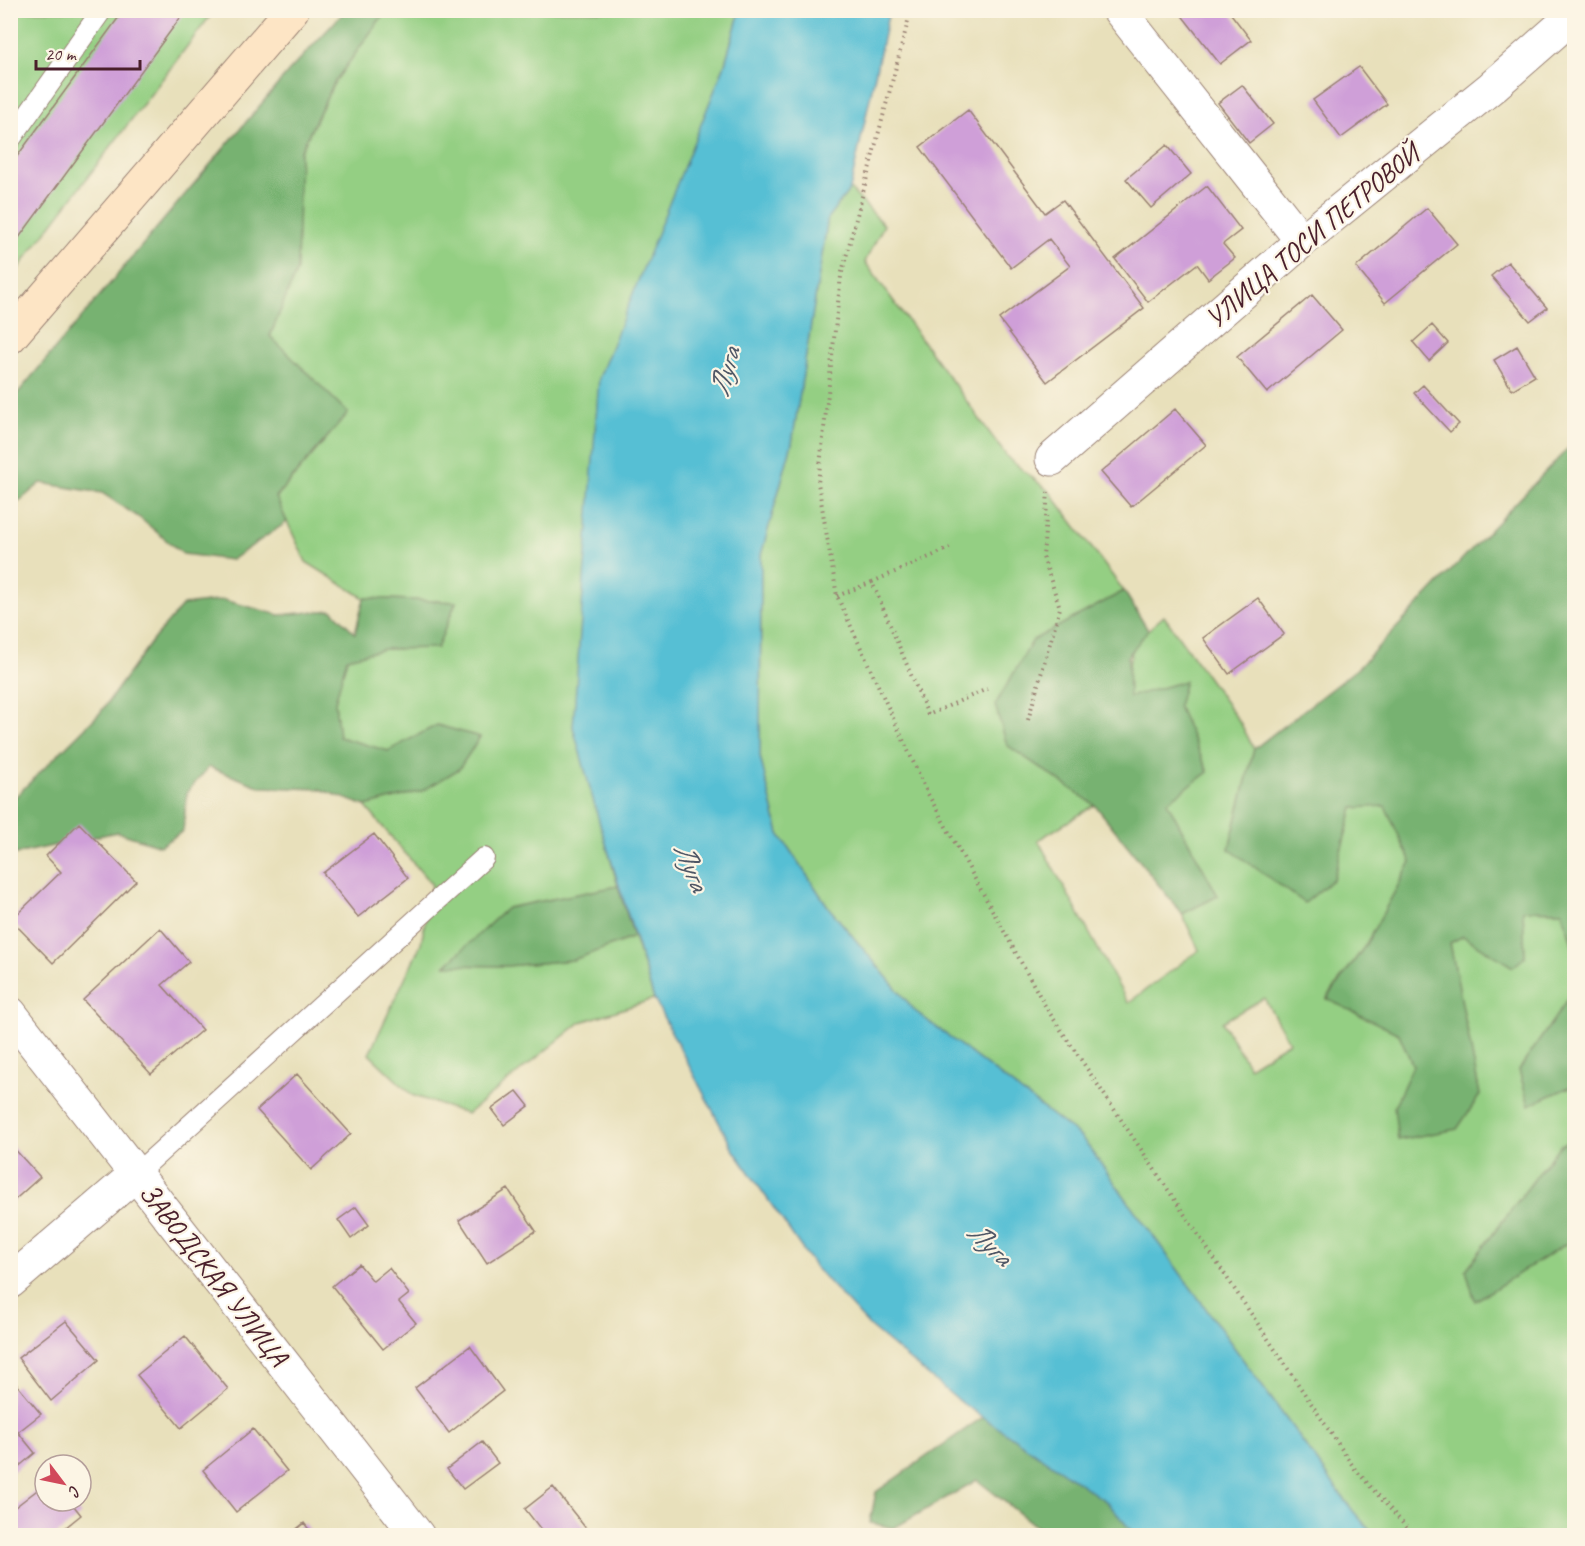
<svg xmlns="http://www.w3.org/2000/svg" width="1585" height="1546" font-family="Caveat,sans-serif">
<style>
.green{fill:#94cf83;stroke:#6f7757;stroke-width:1.5;fill-rule:evenodd}
.forest{fill:#77b271;stroke:#60684e;stroke-width:1.5}
.water{fill:#57bfd4;stroke:#506f80;stroke-width:1.5}
.building{fill:#cf9fd8}
.lines{fill:none;stroke-linecap:round;stroke-linejoin:round}
.service-casing{stroke:#998073;stroke-width:22}
.minor-casing{stroke:#998073;stroke-width:35}
.secondary-casing{stroke:#998073;stroke-width:35}
.path{stroke:#998073;stroke-width:4;stroke-dasharray:1.5 4.5;stroke-linecap:butt}
.service{stroke:#fff;stroke-width:20}
.minor{stroke:#fff;stroke-width:33}
.secondary{stroke:#fde5c5;stroke-width:33}
.labels{text-anchor:middle;dominant-baseline:central;stroke-width:4.5;stroke-linejoin:round;paint-order:stroke}
.street-label{font-size:28px;fill:#4a1f2b;stroke:#fcf5e5}
.water-label{font-size:30px;font-style:italic;fill:#4f5766;stroke:#fcf5e5}
</style>
<rect width="100%" height="100%" fill="#fcf5e5"/>
<filter id="ink" filterUnits="userSpaceOnUse"><feTurbulence type="fractalNoise" baseFrequency=".0167" numOctaves="2"/><feDisplacementMap in="SourceGraphic" scale="12" xChannelSelector="R" yChannelSelector="G"/><feConvolveMatrix kernelMatrix="1 2 1 2 8 2 1 2 1" color-interpolation-filters="sRGB"/></filter>
<filter id="wash" filterUnits="userSpaceOnUse"><feTurbulence type="fractalNoise" baseFrequency=".008" numOctaves="4" result="noise"/><feDisplacementMap in="SourceGraphic" scale="24" xChannelSelector="R" yChannelSelector="G"/><feGaussianBlur stdDeviation="1.35" result="paint"/><feColorMatrix in="noise" values="0 0 0 0 0 0 0 0 0 0 0 0 0 0 0 0 0 1.4 0 .05"/><feComposite in="paint" operator="in"/></filter>
<g filter="url(#wash)">
<rect width="100%" height="100%" fill="#e8e0bb"/>
<path class="green" d="M11 11H214L11 278Z
M386 11H740L724 67 671 201 573 727 618 886 507 908 447 965 506 966 573 960 634 937 654 999 581 1022 467 1114 412 1095 369 1054 421 944 432 885 365 806 422 791 459 769 480 737 437 725 388 751 339 737 335 702 347 658 384 649 437 648 456 602 364 598 306 562 276 498 348 413 270 337 296 270 300 153 334 83Z
M850 189 884 225 865 262 1008 458 1050 492 1124 591 1033 640 1007 745 1095 805 1038 840 1128 1003 1199 950 1182 914 1218 896 1167 802 1208 772 1178 706 1184 681 1128 698C1128 652 1128 646 1164 616L1241 724 1254 749 1229 849 1333 879 1353 808 1385 805 1411 862 1365 946 1327 998 1399 1034 1413 1066 1394 1107 1480 1095 1450 943 1462 936 1525 957 1523 910 1563 911 1574 950V990L1519 1070 1529 1105 1574 1085V1139L1560 1145 1466 1270 1475 1300 1574 1239V1535H1374L1353 1511 1082 1138 915 1011 829 908 779 834 760 757 761 555 792 443 828 217ZM1264 998 1289 1042 1249 1067 1222 1022Z"/>
<path class="forest" d="M345 11H386L334 83 300 152 297 270 270 336 348 413 276 497 287 522 231 560 183 554 141 519 102 493 41 483 11 508V401L289 71Z
M1574 442V950L1562 911 1523 910 1525 957 1513 967 1463 936 1450 943 1480 1095 1457 1129 1398 1140 1394 1107 1413 1066 1399 1034 1327 999 1365 946 1411 862 1385 806 1353 808 1333 879 1305 903 1229 849 1254 749 1358 668Z
M1124 591 1148 630 1128 656 1129 697 1185 681 1178 706 1208 772 1167 802 1218 896 1182 914 1095 805 1007 745 995 705 1033 640Z
M364 598 456 602 437 648 384 649 347 658 335 702 339 737 388 751 437 725 480 737 459 769 422 791 365 806 320 789 261 787 209 767 187 792 183 831 160 846 117 832 11 855 10 802 100 713 152 641 183 605 224 600 279 615 332 610 355 633Z
M618 886 634 937 573 960 506 966 446 965 507 908Z
M1574 990V1085L1529 1105 1519 1070Z
M1574 1139V1239L1475 1301 1466 1270 1560 1145Z
M983 1417 1107 1502 1135 1535H1047L977 1480 894 1528 870 1523 876 1492Z"/>
<path class="water" d="M740 11H889L850 189 828 217 792 443 761 555 760 757 779 834 829 908 915 1011 1082 1138 1353 1511 1374 1535H1135L1107 1502 959 1401 870 1327 814 1266 733 1149 654 999 599 821 573 727 599 378 724 67Z"/>
<g id="blocks">
<path class="building" d="M124 10H186L10 250V166Z
M1183 10H1228L1251 40 1220 64 1180 13Z
M1359 67 1387 104 1341 138 1313 100Z
M1242 85 1273 124 1249 143 1218 103Z
M968 110 1045 213 1063 200 1144 308 1047 382 999 319 1070 266 1049 239 1011 268 920 147Z
M1167 145 1191 174 1151 208 1126 179Z
M1207 186 1241 230 1223 244 1235 258 1208 279 1197 264 1148 302 1115 259Z
M1427 208 1457 244 1385 303 1356 267Z
M1508 262 1547 308 1530 321 1491 276Z
M1312 295 1342 330 1267 393 1237 357Z
M1432 325 1448 343 1429 361 1413 342Z
M1517 346 1535 376 1512 390 1494 360Z
M1423 385 1459 424 1450 432 1414 393Z
M1175 409 1206 445 1131 507 1101 472Z
M1258 598 1284 634 1229 674 1203 638Z
M79 823 136 881 53 963 11 920 61 872 46 856Z
M374 834 408 878 358 917 323 873Z
M160 928 189 962 162 985 202 1030 151 1074 83 1000Z
M297 1074 351 1134 311 1170 257 1110Z
M517 1091 529 1106 504 1125 492 1109Z
M10 1144 40 1177 10 1204Z
M508 1189 536 1231 487 1263 459 1220Z
M356 1207 369 1225 351 1239 338 1220Z
M359 1264 373 1281 389 1268 409 1294 399 1302 416 1323 383 1349 332 1286Z
M66 1321 99 1360 51 1401 18 1358Z
M185 1336 228 1389 181 1428 137 1375Z
M470 1346 503 1391 449 1433 415 1388Z
M17 1385 41 1414 18 1432 35 1453 10 1474V1390Z
M253 1429 287 1471 236 1512 203 1470Z
M482 1442 498 1463 463 1489 447 1469Z
M45 1484V1501H70L81 1515 55 1536H10V1511Z
M553 1487 592 1536H546L525 1509Z
M304 1523 314 1536H288Z"/>
</g>
</g>
<g filter="url(#ink)">
<use href="#blocks" fill-opacity="0" stroke="#998073" stroke-width="1.5"/>
<g class="lines">
<g class="service-casing">
<path id="service" d="M10 140 102 10
M136 1174 484 858"/>
</g>
<g class="minor-casing">
<path id="minor" d="M1119 10 1302 241
M1052 459 1302 241 1492 87 1574 15
M10 1013 418 1536
M10 1282 136 1174"/>
</g>
<g class="secondary-casing">
<path id="secondary" d="M10 337 292 10"/>
</g>
<path class="path" d="M911 10 841 276 818 483 837 596 928 794 1047 1009 1355 1469 1414 1536
M872 582 950 548
M837 596 872 582 928 715 987 689
M1028 720 1060 608 1043 557 1048 492"/>
<use href="#service" class="service"/>
<use href="#minor" class="minor"/>
<use href="#secondary" class="secondary"/>
</g>
</g>
<g class="labels">
<g class="street-label">
<text transform="translate(1312 236) rotate(-40)">УЛИЦА ТОСИ ПЕТРОВОЙ</text>
<text transform="translate(214 1274) rotate(52)">ЗАВОДСКАЯ УЛИЦА</text>
</g>
<g class="water-label">
<text transform="translate(724 372) rotate(-74)">Луга</text>
<text transform="translate(692 866) rotate(68)">Луга</text>
<text transform="translate(990 1243) rotate(44)">Луга</text>
</g>
</g>
<rect width="1585" height="1546" fill="none" stroke="#fcf5e5" stroke-width="36"/>
<g transform="translate(63 1483) rotate(122)"><circle r="28" fill="#fcf5e5" stroke="#b59f9b" stroke-width="1.5"/>
<path d="M0-4.5L10 22L0 15L-10 22Z" fill="#d1495b"/>
<text y="-9" font-size="16" font-weight="bold" text-anchor="middle" fill="#4a1f2b">С</text>
</g>
<path d="M36 60v9h104v-9" fill="none" stroke="#4a1f2b" stroke-width="3"/>
<text x="45" y="60" font-size="18" fill="#4a1f2b" stroke="#fcf5e5" stroke-width="4.5" paint-order="stroke">20 m</text>
</svg>
